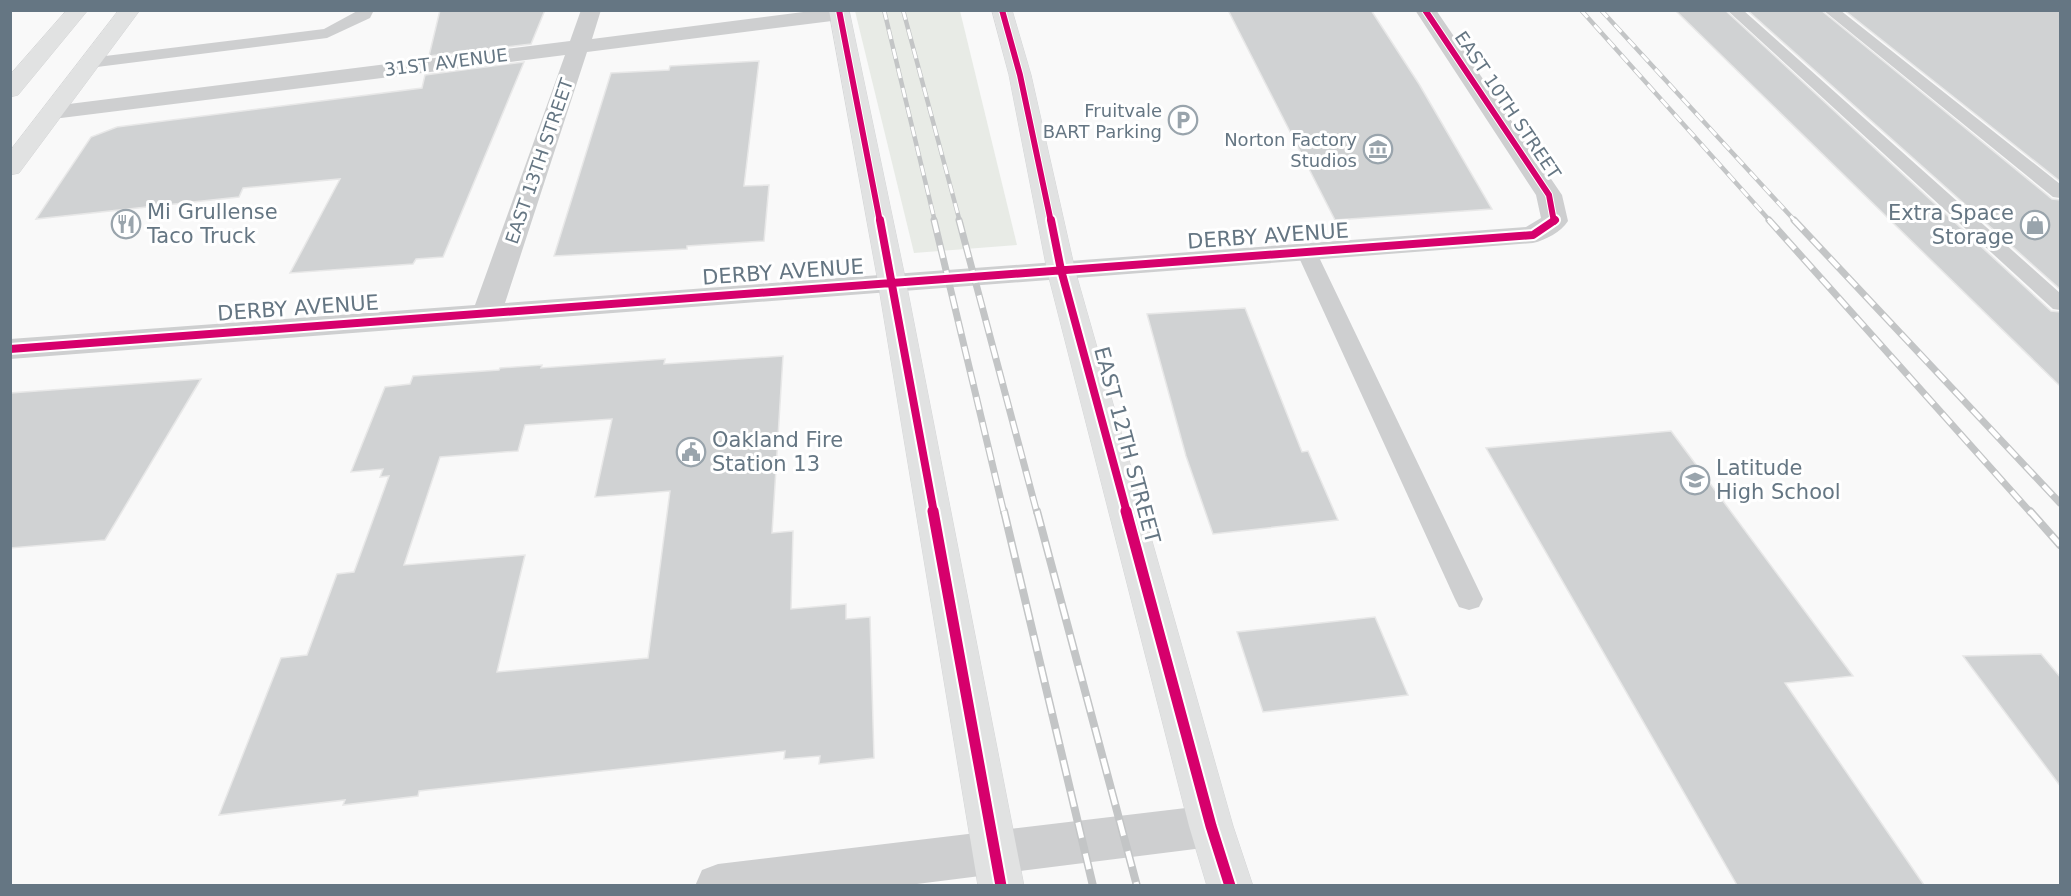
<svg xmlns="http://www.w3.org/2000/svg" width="2071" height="896" font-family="'DejaVu Sans',sans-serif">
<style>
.green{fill:#e8ebe6}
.building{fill:#d0d2d3;stroke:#e8e8e8;stroke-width:1.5;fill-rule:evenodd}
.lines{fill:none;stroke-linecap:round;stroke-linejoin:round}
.secondary-casing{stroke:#d5d6d7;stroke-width:1}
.primary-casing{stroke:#d5d6d7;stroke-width:1}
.service{fill:#cecfd0;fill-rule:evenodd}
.minor{fill:#cecfd0;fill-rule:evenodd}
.secondary{fill:#e1e2e2;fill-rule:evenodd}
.primary{fill:#e1e2e2;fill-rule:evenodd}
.rail-far2-casing{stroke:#c3c5c6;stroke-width:4.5}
.rail-far1-casing{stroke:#c3c5c6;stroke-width:7}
.rail-casing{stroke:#c3c5c6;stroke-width:8}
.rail-far2{stroke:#fff;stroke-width:3;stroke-dasharray:10;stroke-linecap:butt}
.rail-far1{stroke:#fff;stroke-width:4.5;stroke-dasharray:13;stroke-linecap:butt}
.rail{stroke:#fff;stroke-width:5;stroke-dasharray:16;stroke-linecap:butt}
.cycleway-far2-casing{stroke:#fff;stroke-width:8}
.cycleway-far1-casing{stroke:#fff;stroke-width:12}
.cycleway-casing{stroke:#fff;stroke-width:15}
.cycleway-far2{stroke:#d6006c;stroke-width:6}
.cycleway-far1{stroke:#d6006c;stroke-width:8}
.cycleway{stroke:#d6006c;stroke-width:11}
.labels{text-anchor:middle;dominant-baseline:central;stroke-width:6;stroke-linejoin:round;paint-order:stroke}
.far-street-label{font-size:18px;fill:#657683;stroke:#fff}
.far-poi-label{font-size:18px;fill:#657683;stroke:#fff;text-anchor:end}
.poi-label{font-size:21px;fill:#657683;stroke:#fff;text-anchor:start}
.street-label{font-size:21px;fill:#657683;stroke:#fff}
</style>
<rect width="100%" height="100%" fill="#f9f9f9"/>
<path class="green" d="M855 11H960L1017 245 914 253Z"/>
<path class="building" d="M440 10H545L531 44 429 56Z
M1228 10H1371L1419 84 1492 209 1335 220Z
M1675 10H1725L2051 311 2061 312V387Z
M1747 10H1821L2052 199 2061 200V290Z
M1844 10H2061V182Z
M759 61 744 186 769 185 764 241 687 246V249L554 256 611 73 669 70 670 66Z
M524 62 443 257 416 259 413 264 290 273 340 179 243 188 239 197 36 219 91 137 117 127 422 88 425 75Z
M1245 308 1302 452 1308 451 1338 520 1213 534 1186 456 1147 314Z
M783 356 772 533 793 531 791 609 846 604V619L870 617 874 758 819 764 820 756 784 759 785 751 419 791 418 796 343 805 345 800 219 815 281 658 307 655 337 574 354 572 389 476 380 477 383 469 351 472 385 387 410 384 413 376 499 370 500 368 542 365 541 368 665 359 664 364ZM612 419 595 497 670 491 648 658 497 672 525 555 404 565 440 457 518 451 525 425Z
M201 379 105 540 10 548V393Z
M1671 431 1853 676 1785 683 1924 885H1737L1486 448Z
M1375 617 1408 695 1263 712 1237 632Z
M2041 654 2061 678V787L1963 656Z"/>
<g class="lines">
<g class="secondary-casing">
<path id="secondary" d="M829 10H849L906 282 1024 886H978L878 282Z
M992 10H1012L1031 75 1075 270 1233 826 1253 886H1207L1189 826 1047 270 1009 75Z"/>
</g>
<g class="primary-casing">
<path id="primary" d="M67 10H88L18 95 10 97V75Z
M119 10H140L19 173 10 175V151Z"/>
</g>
<path class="service" d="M359 10H374L370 18 327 38 89 68 81 63 89 58 324 29Z
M1727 10H1743L2060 293V310L2053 309Z
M1823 10H1840L2060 184V198L2053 197Z
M1306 245 1313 247 1316 251 1483 599 1479 607 1469 610 1459 607 1455 599 1296 251 1299 247Z"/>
<path class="minor" d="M581 10H601L592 39 819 10H848L850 14 847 18 840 20 587 52 505 303 1526 227 1541 218 1536 195 1415 10H1436L1562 195 1568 221C1561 232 1546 240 1533 243L10 359V339L475 305 565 55 53 119 45 117 41 112 45 107 570 41Z
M1211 805 1227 811 1233 826 1227 841 1211 847 901 886H695L702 870 718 864Z"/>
<use href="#secondary" class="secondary"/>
<use href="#primary" class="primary"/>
<g class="rail-far2-casing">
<path id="rail-far2" d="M884 10 935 222
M903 10 960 222
M1581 10 1771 222
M1601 10 1796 222"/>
</g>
<g class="rail-far1-casing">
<path id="rail-far1" d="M934 220 1004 513
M959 220 1037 513
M1769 220 2031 513
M1794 220 2060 503"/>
</g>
<g class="rail-casing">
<path id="rail" d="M1004 511 1093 886
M1037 511 1137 886
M2030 511 2060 545"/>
</g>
<use href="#rail-far2" class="rail-far2"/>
<use href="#rail-far1" class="rail-far1"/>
<use href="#rail" class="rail"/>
<g class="cycleway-far2-casing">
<path id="cycleway-far2" d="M839 10 880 222
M1002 10 1020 75 1051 222
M1425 10 1549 195 1554 222"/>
</g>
<g class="cycleway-far1-casing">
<path id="cycleway-far1" d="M880 220 934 513
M1051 220 1061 270 1127 513
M10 349 1533 235 1555 220"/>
</g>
<g class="cycleway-casing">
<path id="cycleway" d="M933 511 1001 886
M1126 511 1211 826 1230 886"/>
</g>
<use href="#cycleway-far2" class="cycleway-far2"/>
<use href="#cycleway-far1" class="cycleway-far1"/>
<use href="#cycleway" class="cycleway"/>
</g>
<defs>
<g id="parking-ring" transform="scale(1.5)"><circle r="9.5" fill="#fff" stroke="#99a4ac" stroke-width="1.5"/><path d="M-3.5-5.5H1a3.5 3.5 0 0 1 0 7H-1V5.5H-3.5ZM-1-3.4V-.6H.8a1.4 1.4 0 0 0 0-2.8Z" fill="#99a4ac"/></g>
<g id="museum-ring" transform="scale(1.5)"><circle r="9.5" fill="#fff" stroke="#99a4ac" stroke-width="1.5"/><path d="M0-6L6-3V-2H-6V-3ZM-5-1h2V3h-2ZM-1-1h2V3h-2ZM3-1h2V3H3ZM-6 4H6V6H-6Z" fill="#99a4ac"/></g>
<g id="restaurant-ring" transform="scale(1.5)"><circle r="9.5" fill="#fff" stroke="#99a4ac" stroke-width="1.5"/><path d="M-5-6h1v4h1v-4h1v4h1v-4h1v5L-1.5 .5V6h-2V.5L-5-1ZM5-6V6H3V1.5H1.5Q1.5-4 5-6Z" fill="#99a4ac"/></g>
<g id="shop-ring" transform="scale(1.5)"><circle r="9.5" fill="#fff" stroke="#99a4ac" stroke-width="1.5"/><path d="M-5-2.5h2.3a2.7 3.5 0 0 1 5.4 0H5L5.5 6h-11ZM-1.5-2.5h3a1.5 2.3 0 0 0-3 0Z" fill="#99a4ac"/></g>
<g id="civic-ring" transform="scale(1.5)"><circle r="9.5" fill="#fff" stroke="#99a4ac" stroke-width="1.5"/><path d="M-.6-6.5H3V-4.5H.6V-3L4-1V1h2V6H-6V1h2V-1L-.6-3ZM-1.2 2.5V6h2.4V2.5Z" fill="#99a4ac"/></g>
<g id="school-ring" transform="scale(1.5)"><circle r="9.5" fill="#fff" stroke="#99a4ac" stroke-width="1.5"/><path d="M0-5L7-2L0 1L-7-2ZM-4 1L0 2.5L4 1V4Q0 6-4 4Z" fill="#99a4ac"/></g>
</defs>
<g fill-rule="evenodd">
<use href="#parking-ring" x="1183" y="120"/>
<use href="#museum-ring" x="1378" y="149"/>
<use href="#restaurant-ring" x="126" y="224"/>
<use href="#shop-ring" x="2035" y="225"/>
<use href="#civic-ring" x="691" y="452"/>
<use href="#school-ring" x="1695" y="480"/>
</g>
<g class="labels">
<g class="far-street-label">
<text transform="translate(446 62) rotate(-7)">31ST AVENUE</text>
<text transform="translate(1508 105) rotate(56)">EAST 10TH STREET</text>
<text transform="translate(539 161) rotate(-71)">EAST 13TH STREET</text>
</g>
<g class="far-poi-label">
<text x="1162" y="110">Fruitvale<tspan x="1162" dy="21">BART Parking</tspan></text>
<text x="1357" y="139">Norton Factory<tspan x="1357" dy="21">Studios</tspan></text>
</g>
<g class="poi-label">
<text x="147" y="212">Mi Grullense<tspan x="147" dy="24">Taco Truck</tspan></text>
<text x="2014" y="213" text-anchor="end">Extra Space<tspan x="2014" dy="24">Storage</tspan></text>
<text x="712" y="440">Oakland Fire<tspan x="712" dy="24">Station 13</tspan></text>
<text x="1716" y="468">Latitude<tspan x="1716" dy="24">High School</tspan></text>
</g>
<g class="street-label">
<text transform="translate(1268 236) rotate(-4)">DERBY AVENUE</text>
<text transform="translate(783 272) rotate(-4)">DERBY AVENUE</text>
<text transform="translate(298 308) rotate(-4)">DERBY AVENUE</text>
<text transform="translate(1127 445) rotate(75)">EAST 12TH STREET</text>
</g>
</g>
<rect width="2071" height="896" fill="none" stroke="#657683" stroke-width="24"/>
</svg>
